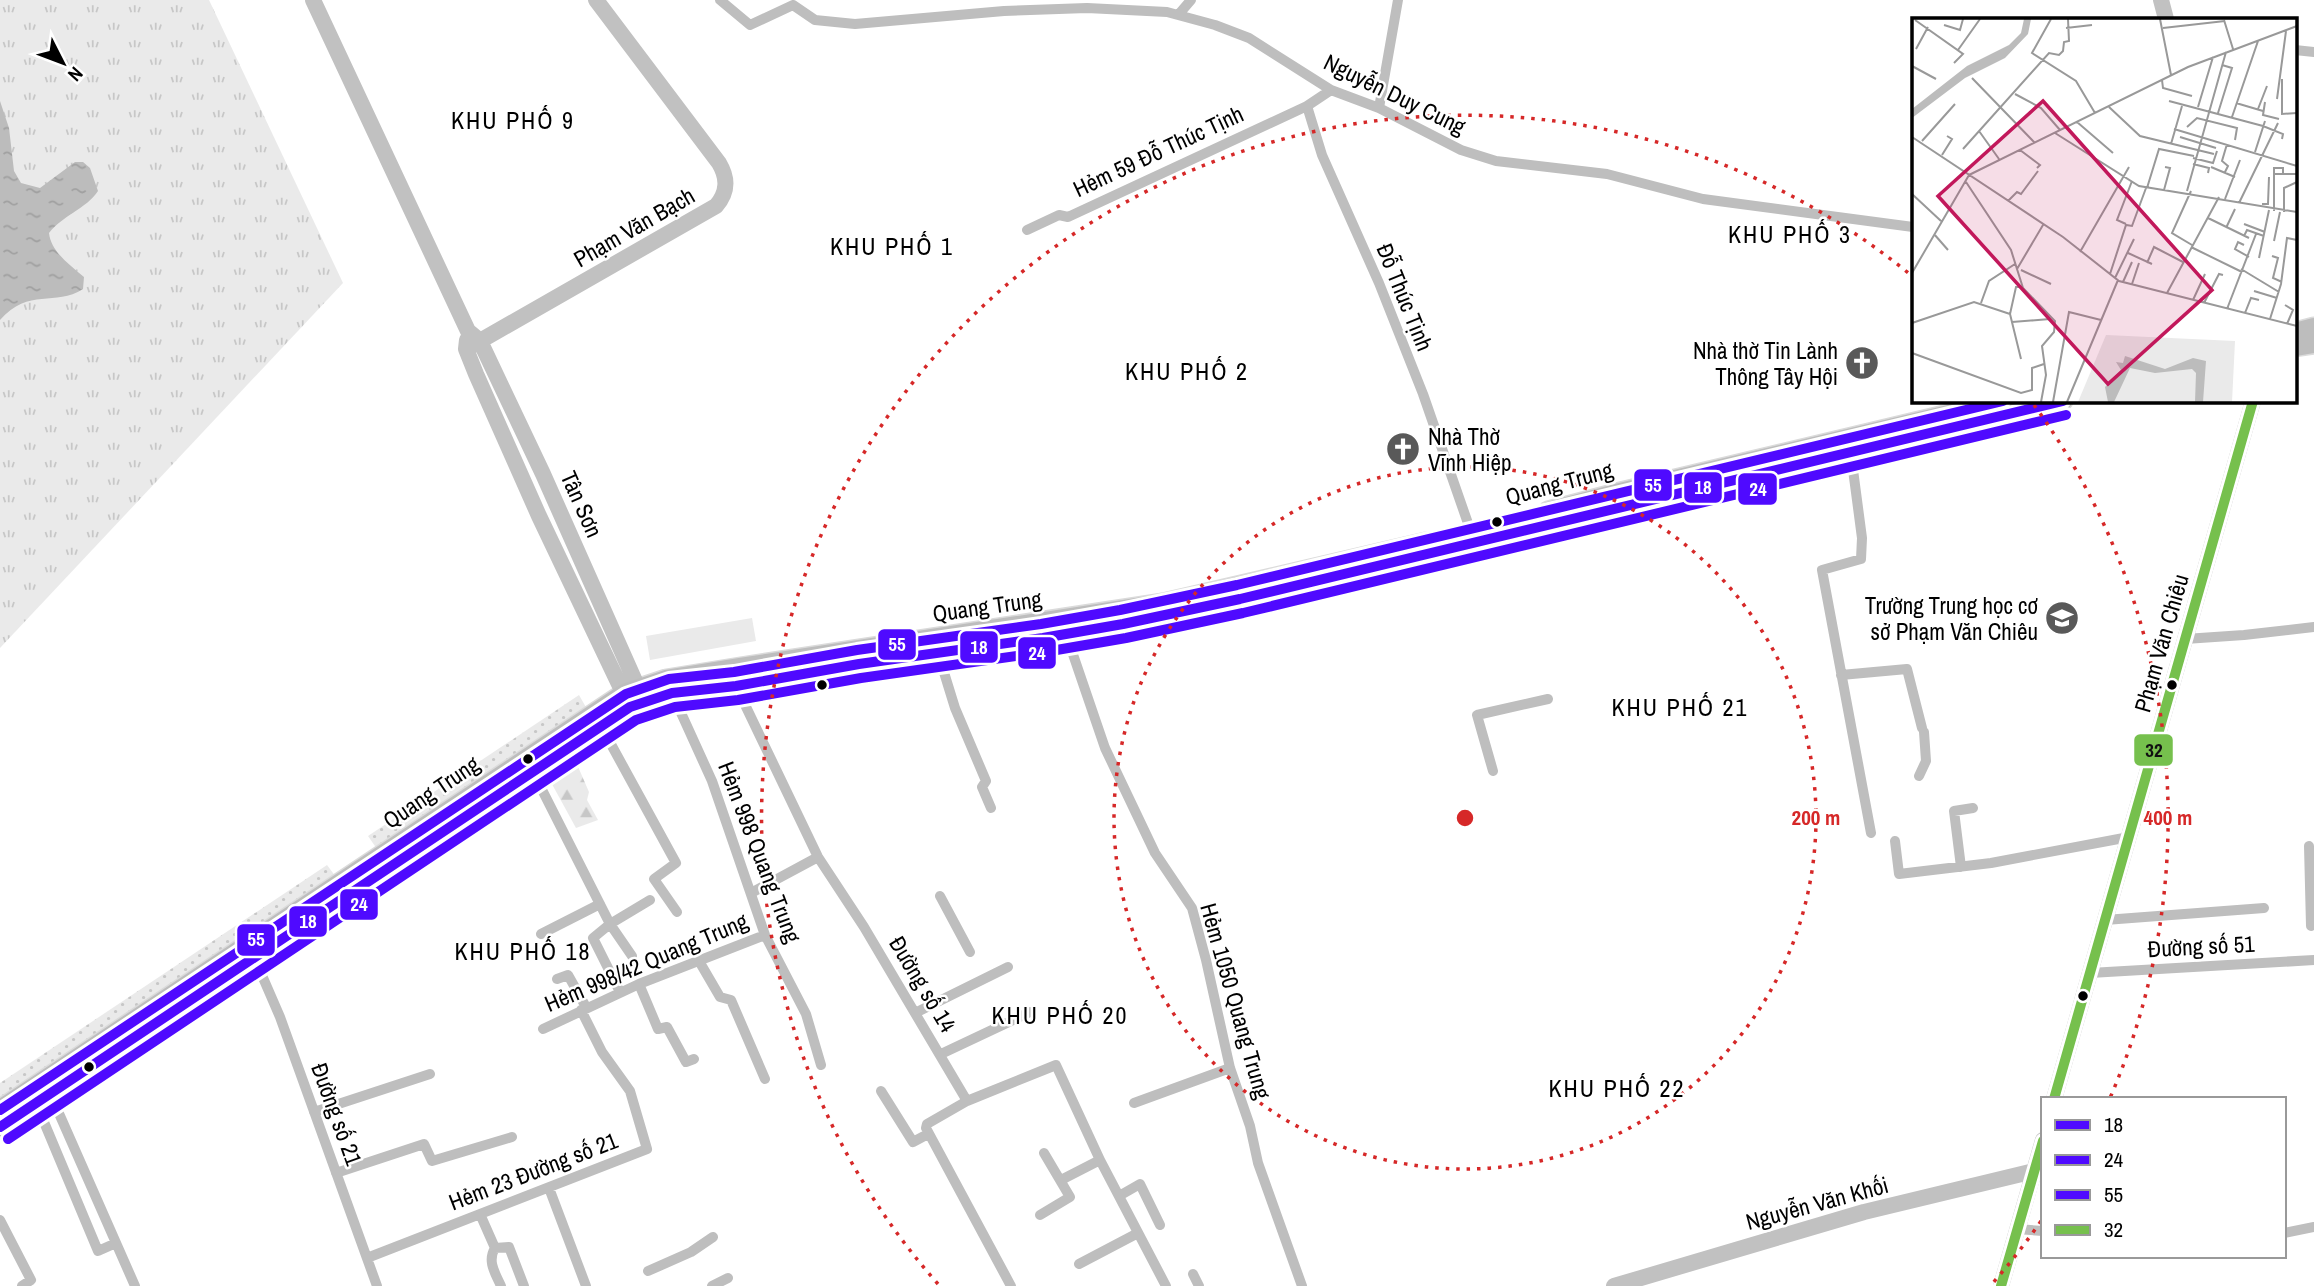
<svg xmlns="http://www.w3.org/2000/svg" width="2314" height="1286" font-family="'Archivo Narrow',sans-serif">
<style>
.grass{fill:url(#grass-tufts)}
.forest{fill:url(#forest-firs)}
.park{fill:url(#park-dots)}
.pitch{fill:#eaeaea}
.water{fill:url(#water-ripples)}
.lines{fill:none;stroke-linecap:round;stroke-linejoin:round}
.primary-casing{stroke:#dbdbdb;stroke-width:21}
.street{stroke:#bebebe;stroke-width:10}
.secondary{stroke:#c1c1c1;stroke-width:16}
.primary{stroke:#bdbdbd;stroke-width:18}
.bus-1-casing{stroke:#fff;stroke-width:16}
.bus-2-casing{stroke:#fff;stroke-width:16}
.bus-3-casing{stroke:#fff;stroke-width:16}
.bus-4-casing{stroke:#fff;stroke-width:16}
.bus-1{stroke:#4f0aff;stroke-width:10}
.bus-2{stroke:#4f0aff;stroke-width:10}
.bus-3{stroke:#4f0aff;stroke-width:10}
.bus-4{stroke:#76c04d;stroke-width:10}
.ring{fill:none;stroke:#d62828;stroke-width:3.5;stroke-dasharray:3.5 7}
.bus-dot{fill:#000;stroke:#fff;stroke-width:2.5}
.labels{text-anchor:middle;dominant-baseline:central;stroke-width:5;stroke-linejoin:round;paint-order:stroke}
.street-label{font-size:23px;fill:#000;stroke:#fff}
.poi-label{font-size:23px;fill:#000;stroke:#fff;text-anchor:end}
.neighbourhood-label{font-size:24px;letter-spacing:2px;fill:#000;stroke:#fff}
.inset-road{fill:none;stroke:#999;stroke-width:2}
.view{fill:#c2185b;fill-opacity:0.15;stroke:#c2185b;stroke-width:3.5}
.inset-edge{fill:none;stroke:#000;stroke-width:3.5}
.centre{fill:#d62828;stroke:#fff;stroke-width:3.5}
.ring-label{font-size:21px;text-anchor:middle;font-weight:bold;fill:#d62828;stroke:#fff;stroke-width:5;stroke-linejoin:round;paint-order:stroke}
.line-badge{stroke:#fff;stroke-width:2.5}
.badge-label{font-size:19px;text-anchor:middle;font-weight:bold;fill:#fff}
.pale-badge-label{font-size:19px;text-anchor:middle;font-weight:bold;fill:#111}
</style>
<defs>
<pattern id="grass-tufts" width="24" height="20" patternUnits="userSpaceOnUse" patternTransform="scale(1.75)"><rect width="24" height="20" fill="#eaeaea"/><path d="M3 7l-1-3M5 7V3M7 7l1-3M15 17l-1-3M17 17v-4M19 17l1-3" fill="none" stroke="#c7c7c7"/></pattern>
<pattern id="forest-firs" width="22" height="20" patternUnits="userSpaceOnUse" patternTransform="scale(1.75)"><rect width="22" height="20" fill="#eaeaea"/><path d="M5 1l3.5 6h-7zM16 11l3.5 6h-7z" fill="#c7c7c7"/></pattern>
<pattern id="park-dots" width="8" height="8" patternUnits="userSpaceOnUse" patternTransform="scale(1.75)"><rect width="8" height="8" fill="#eaeaea"/><path d="M2 2h.1M6 6h.1" fill="none" stroke="#c7c7c7" stroke-width="1.8" stroke-linecap="round"/></pattern>
<pattern id="water-ripples" width="26" height="14" patternUnits="userSpaceOnUse" patternTransform="scale(1.75)"><rect width="26" height="14" fill="#bcbcbc"/><path d="M2 4q2-2 4 0t4 0M15 11q2-2 4 0t4 0" fill="none" stroke="#a0a0a0"/></pattern>
</defs>
<rect width="100%" height="100%" fill="#fff"/>
<path class="grass" d="M0 0H209L343 283 0 648Z"/>
<path class="forest" d="M576 762 589 792 587 800 598 820 576 828 547 775Z"/>
<path class="park" d="M579 695 587 709 377 849 368 836Z
M327 865 336 877 0 1101V1083Z"/>
<path class="pitch" d="M752 618 756 641 650 660 646 636Z"/>
<path class="water" d="M0 101 9 128 14 171 21 183 40 188 75 162H83L90 168 98 191C86 209 63 215 49 233 51 252 70 265 84 277L83 289C55 307 29 287 0 320Z"/>
<g class="lines">
<g class="primary-casing">
<path id="primary" d="M2295 332 2314 327
M2295 347 2314 344
M1548 511 1620 492 2003 401
M0 1109 624 693 666 679 740 667 1163 603 1426 542
M0 1127 630 707 672 693 736 686 859 664 1043 638 1123 624 1240 599 1558 521 2063 401"/>
</g>
<path class="street" d="M720 0 750 25 793 5 815 20 855 24 1004 11 1087 8 1167 12 1215 25 1249 38 1331 90 1379 108 1461 150 1496 161 1607 174 1703 199 1913 227
M1179 14 1191 0
M2295 50 2314 52
M1331 90 1307 106 1322 155 1379 283 1423 394 1471 532
M1379 108 1398 0
M1027 230 1059 215 1068 217 1307 106
M1850 447 1862 538 1861 559 1822 570 1871 833
M1065 631 1105 748 1155 853 1192 908 1206 960 1230 1068 1250 1126 1258 1163 1302 1286
M2185 639 2244 635 2314 627
M938 653 955 708 986 781 982 787 991 808
M1841 675 1907 669 1922 728
M736 686 818 857 864 927 967 1101 927 1124 926 1128 1011 1286
M672 693 712 781 765 935 806 1014 821 1065
M601 726 676 863 654 879 677 912
M1493 771 1477 715 1548 699
M533 772 610 924 632 956
M1919 776 1926 761 1924 732
M1895 841 1899 874 1991 863 2129 837
M2309 846 2311 926
M1961 867 1954 811 1973 808
M751 893 818 857
M940 896 970 952
M2105 920 2264 908
M541 934 600 904
M254 957 280 1017 377 1286
M699 961 720 997 731 1000 765 1079
M2090 973 2314 960
M557 979 568 975 586 1007
M639 984 658 1029 667 1027 686 1062 694 1059
M620 992 593 938 610 924 650 900
M915 1013 1008 967
M543 1029 639 984 765 935
M941 1054 1030 1012
M881 1091 913 1142 928 1134
M50 1093 135 1286
M967 1101 1056 1065 1100 1160 1166 1286
M36 1103 98 1251 116 1243
M1134 1103 1230 1068
M314 1112 430 1074
M336 1173 424 1144 432 1161 512 1137
M1061 1180 1100 1160
M549 1188 586 1286
M1119 1196 1140 1184 1160 1225
M480 1214 495 1248C487 1261 495 1273 501 1286
M1040 1215 1070 1197 1044 1153
M0 1220 31 1280 22 1286
M2017 1229 2043 1231
M2284 1233 2314 1227
M495 1248 509 1247 524 1286
M367 1258 647 1149 630 1091 602 1052 581 1010
M1079 1264 1138 1233
M648 1271 691 1252 713 1237
M1193 1274 1199 1286
M712 1286 728 1278"/>
<path class="secondary" d="M313 0 468 331 480 341 543 474 643 699
M2161 0 2166 19
M467 340 466 349 476 374 539 516 629 705
M466 349 716 206C728 192 728 178 719 163L596 0
M2054 1099 2253 401
M1614 1286 1864 1212 2034 1171
M2001 1286 2043 1140"/>
<use href="#primary" class="primary"/>
<g class="bus-1-casing">
<path id="bus-1" d="M0 1127 630 707 672 693 736 686 859 664 1043 638 1123 624 1240 599 2063 401"/>
</g>
<g class="bus-2-casing">
<path id="bus-2" d="M8 1139 636 720 675 707 738 700 861 678 1045 652 1126 638 1243 613 2066 415"/>
</g>
<g class="bus-3-casing">
<path id="bus-3" d="M0 1110 626 694 669 679 734 672 857 650 1041 624 1120 610 1237 585 2003 401"/>
</g>
<g class="bus-4-casing">
<path id="bus-4" d="M2054 1099 2253 401
M2001 1286 2043 1141"/>
</g>
<use href="#bus-1" class="bus-1"/>
<use href="#bus-2" class="bus-2"/>
<use href="#bus-3" class="bus-3"/>
<use href="#bus-4" class="bus-4"/>
</g>
<g class="ring">
<circle cx="1465" cy="818" r="351"/>
<path d="M2041 1221A703 703 0 0 1 1992 1284M938 1284A703 703 0 0 1 1912 276M2034 405A703 703 0 0 1 2110 1098"/>
</g>
<defs>
<g id="church-disc" transform="scale(1.75)"><circle r="9.5" fill="#595959" stroke="#fff"/><path d="M-1.2-6h2.4v3.5h3.3v2.4h-3.3V6h-2.4V-.1h-3.3v-2.4h3.3Z" fill="#fff"/></g>
<g id="school-disc" transform="scale(1.75)"><circle r="9.5" fill="#595959" stroke="#fff"/><path d="M0-5L7-2L0 1L-7-2ZM-4 1L0 2.5L4 1V4Q0 6-4 4Z" fill="#fff"/></g>
</defs>
<g fill-rule="evenodd">
<use href="#church-disc" x="1862" y="363"/>
<use href="#church-disc" x="1403" y="449"/>
<use href="#school-disc" x="2062" y="618"/>
</g>
<g class="bus-dot">
<circle cx="1497" cy="522" r="6"/>
<circle cx="822" cy="685" r="6"/>
<circle cx="2172" cy="685" r="6"/>
<circle cx="528" cy="759" r="6"/>
<circle cx="2083" cy="996" r="6"/>
<circle cx="89" cy="1067" r="6"/>
</g>
<g class="labels">
<g class="street-label">
<text transform="translate(1395 94) rotate(26)">Nguyễn Duy Cung</text>
<text transform="translate(1158 151) rotate(-25)">Hẻm 59 Đỗ Thúc Tịnh</text>
<text transform="translate(634 227) rotate(-30)">Phạm Văn Bạch</text>
<text transform="translate(1405 297) rotate(68)">Đỗ Thúc Tịnh</text>
<text transform="translate(1559 483) rotate(-15)">Quang Trung</text>
<text transform="translate(582 504) rotate(66)">Tân Sơn</text>
<text transform="translate(987 606) rotate(-8)">Quang Trung</text>
<text transform="translate(2161 643) rotate(-74)">Phạm Văn Chiêu</text>
<text transform="translate(431 792) rotate(-34)">Quang Trung</text>
<text transform="translate(760 852) rotate(69)">Hẻm 998 Quang Trung</text>
<text transform="translate(2201 946) rotate(-3)">Đường số 51</text>
<text transform="translate(646 962) rotate(-23)">Hẻm 998/42 Quang Trung</text>
<text transform="translate(923 984) rotate(59)">Đường số 14</text>
<text transform="translate(1236 1001) rotate(74)">Hẻm 1050 Quang Trung</text>
<text transform="translate(337 1114) rotate(70)">Đường số 21</text>
<text transform="translate(533 1171) rotate(-21)">Hẻm 23 Đường số 21</text>
<text transform="translate(1817 1203) rotate(-15)">Nguyễn Văn Khối</text>
</g>
<g class="poi-label">
<text x="1838" y="350">Nhà thờ Tin Lành<tspan x="1838" dy="26">Thông Tây Hội</tspan></text>
<text x="1428" y="436" text-anchor="start">Nhà Thờ<tspan x="1428" dy="26">Vĩnh Hiệp</tspan></text>
<text x="2038" y="605">Trường Trung học cơ<tspan x="2038" dy="26">sở Phạm Văn Chiêu</tspan></text>
</g>
<g class="neighbourhood-label">
<text x="513" y="120">KHU PHỐ 9</text>
<text x="1790" y="234">KHU PHỐ 3</text>
<text x="892" y="246">KHU PHỐ 1</text>
<text x="1187" y="371">KHU PHỐ 2</text>
<text x="1680" y="707">KHU PHỐ 21</text>
<text x="523" y="951">KHU PHỐ 18</text>
<text x="1060" y="1015">KHU PHỐ 20</text>
<text x="1617" y="1088">KHU PHỐ 22</text>
</g>
</g>
<g transform="translate(1912 18)">
<rect width="385" height="385" fill="#fff"/>
<path d="M194 317 323 323 320 384H166Z" fill="#eaeaea"/>
<path d="M112 1H119L116 16 93 40 53 60 0 100V91L55 48 97 27 109 15ZM213 338 253 351 281 340 294 343 291 384H283L284 355 280 351 243 355 218 350 202 384H196L193 369 209 352 204 344 211 345Z" fill="#bcbcbc"/>
<path class="inset-road" d="M139 1 120 35 164 63 183 95M248 1 259 57M3 2 51 36 42 45M312 2 321 31M32 7 48 12 51 1M154 10 180 7M251 10 313 3M4 31 16 9M46 32 68 1M0 48 24 61M60 60 122 124M370 61V96L385 95M250 62 251 70 280 78M103 76 129 90 148 112M365 81 374 13M257 83 351 108 371 116 370 121M353 84 351 97 367 101M324 85 351 93M197 89 228 118 302 136M286 89 301 39M346 91 355 68M306 95 320 50 310 47M320 99 346 23M165 104 201 135M275 109 285 100 325 110 323 122M262 111 385 148M67 113 87 141M143 115 227 168 385 194M0 119 151 219 207 263 385 308M268 119 304 130M10 123 43 86M259 126 270 88M51 131 137 35 147 37 151 33 152 24 157 23 156 1M108 132 128 147 125 150M343 134 353 103M30 137 40 121 35 118M281 140 301 145 305 133M281 146 297 150 296 155M299 149 323 159M313 154 316 148 310 143 315 126M362 156H385M57 157 276 49 385 8M54 164 99 232 111 270 143 303 142 314 130 328 134 357 129 384M235 170 247 131 282 138M252 172 258 150 253 149M275 173 314 34M279 173 260 215 280 227M0 176 29 203M313 181 328 142M96 183 105 174 109 176 126 153M327 185 366 105M350 186H356L357 159M362 193V150H371V156M372 194V170L385 164M296 200 337 220M214 206 205 202 220 163M332 206 353 214M314 210 323 191M22 216 36 232M332 218 335 212 352 218M362 223 368 194M332 227 326 224 323 231 337 239M279 229 330 254M168 234 217 149M216 235 240 246M360 238 366 240 361 260 370 264M347 240 357 192M235 245 242 229 271 244M105 251 131 207M329 251 367 274M109 252 139 266M0 255 57 157M198 256 214 207 220 208 234 170M203 260 222 221M211 264 220 244M220 266 227 245M342 273 365 280M255 275 307 179M281 282 293 256M69 285 77 263 103 246M292 285 307 256 311 257M373 287 381 292 375 306M315 291 344 216M333 295 339 280 347 282M358 301 369 266 375 220 385 222M100 304 138 301M0 305 62 284 98 296M0 335 109 375 120 372V350L132 346M109 341 98 296 104 269H110M141 384 157 294 189 302M155 384 206 262"/>
<path class="view" d="M131 83 300 272 196 366 26 178Z"/>
<rect width="385" height="385" class="inset-edge"/>
</g>
<circle cx="1465" cy="818" r="10" class="centre"/>
<g class="ring-label">
<text x="1816" y="825">200 m</text>
<text x="2168" y="825">400 m</text>
</g>
<g class="line-badge">
<rect x="1633" y="468" width="40" height="34" rx="7" fill="#4f0aff"/>
<rect x="1683" y="471" width="40" height="33" rx="7" fill="#4f0aff"/>
<rect x="1737" y="472" width="41" height="34" rx="7" fill="#4f0aff"/>
<rect x="877" y="628" width="40" height="33" rx="7" fill="#4f0aff"/>
<rect x="959" y="630" width="40" height="34" rx="7" fill="#4f0aff"/>
<rect x="1017" y="636" width="40" height="34" rx="7" fill="#4f0aff"/>
<rect x="2133" y="733" width="41" height="34" rx="7" fill="#76c04d"/>
<rect x="339" y="888" width="40" height="33" rx="7" fill="#4f0aff"/>
<rect x="288" y="905" width="40" height="33" rx="7" fill="#4f0aff"/>
<rect x="236" y="923" width="40" height="34" rx="7" fill="#4f0aff"/>
</g>
<g class="badge-label">
<text x="1653" y="492">55</text>
<text x="1703" y="494">18</text>
<text x="1758" y="496">24</text>
<text x="897" y="651">55</text>
<text x="979" y="654">18</text>
<text x="1037" y="660">24</text>
<text x="359" y="911">24</text>
<text x="308" y="928">18</text>
<text x="256" y="946">55</text>
</g>
<g class="pale-badge-label">
<text x="2154" y="757">32</text>
</g>
<rect x="2041" y="1097" width="245" height="161" fill="#ffffff" stroke="#999999" stroke-width="2"/>
<rect x="2055" y="1120" width="35" height="10" fill="#4f0aff" stroke="#999999" stroke-width="2"/>
<text x="2104" y="1132" font-size="21" fill="#000000">18</text>
<rect x="2055" y="1155" width="35" height="10" fill="#4f0aff" stroke="#999999" stroke-width="2"/>
<text x="2104" y="1167" font-size="21" fill="#000000">24</text>
<rect x="2055" y="1190" width="35" height="10" fill="#4f0aff" stroke="#999999" stroke-width="2"/>
<text x="2104" y="1202" font-size="21" fill="#000000">55</text>
<rect x="2055" y="1225" width="35" height="10" fill="#76c04d" stroke="#999999" stroke-width="2"/>
<text x="2104" y="1237" font-size="21" fill="#000000">32</text>
<g transform="translate(63 63) rotate(132)" stroke="#ffffff" stroke-width="5" paint-order="stroke">
<path d="M0-5L12 26L0 18L-12 26Z" fill="#000000"/>
<text y="-10" font-size="19" font-weight="bold" text-anchor="middle" fill="#000000">N</text>
</g>
</svg>
